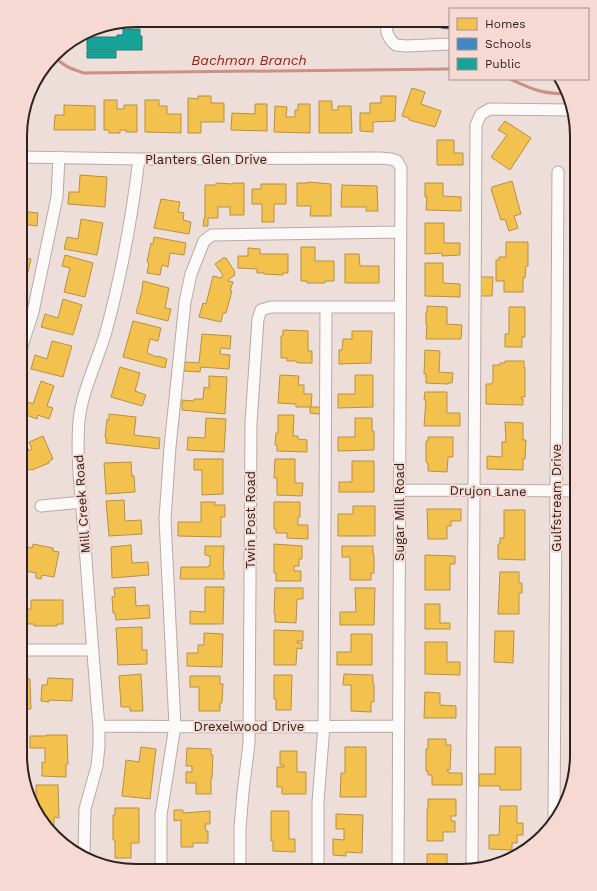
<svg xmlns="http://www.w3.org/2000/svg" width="597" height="891" font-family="'Work Sans',sans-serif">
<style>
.homes{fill:#f2c14e;stroke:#b79140}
.schools{fill:#3f88c5;stroke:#3a6994}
.public{fill:#17a398;stroke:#1e7c74}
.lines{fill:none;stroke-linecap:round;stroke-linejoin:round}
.stream{stroke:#cd9083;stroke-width:3}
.minor-casing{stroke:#b7aaa7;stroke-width:13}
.minor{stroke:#fcfaf9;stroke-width:11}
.labels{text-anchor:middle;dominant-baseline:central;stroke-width:4;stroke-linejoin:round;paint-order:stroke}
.street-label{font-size:13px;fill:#2d2220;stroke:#f6d9d2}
.water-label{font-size:14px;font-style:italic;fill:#8a2716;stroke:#f6d9d2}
.rim{fill:none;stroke:#2d2220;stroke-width:2}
</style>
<rect width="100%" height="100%" fill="#eededa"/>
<path class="homes" d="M412 88 425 92 421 104 441 111 435 127 409 120V118L402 116Z
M198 96H211V103H224V122H201V133H188V98L198 99Z
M381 96H396L395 121 373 122V132L360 131V113H370V103H381Z
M104 100H117V109H124V105H137V132H126V130H120V133H109V130H104Z
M145 100H159V106H167V114H181V133L145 132Z
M319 101H332V110H338V106H351L352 133H319Z
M255 104H267V131L231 130 232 113 255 114Z
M298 104H310V133L274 132 275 106 287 107 286 117H295V110H298Z
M64 105 95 106V130H54L55 115H64Z
M25 108V132H21V120Z
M505 121 531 138 510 170 491 157 507 135 498 130Z
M437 140H454V153H463V165H437Z
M80 175 107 177 105 207 68 204 69 192H79Z
M512 181 521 214 514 216 518 228 509 231 505 219 501 220 491 189H492V187Z
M308 182 331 184V216H310L311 206H297V183H308Z
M216 183 233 184V183H244V215H230V207H218V218H208V226H203L204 218H205V185H216Z
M425 183H443V196L461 197V211L426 210 427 197H425Z
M261 184H286V204H274V222H262V204H252V189H261Z
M342 185 377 186 378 211H366V207H341Z
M21 190 23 191 21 211 38 213 37 226 21 224Z
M161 199 180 202 178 212 184 213 183 220 191 222 189 234 154 228Z
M81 219 103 223 97 255 64 249 67 237 78 239Z
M425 223H444V243H460V255L442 256V253L425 254Z
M154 237 186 243 184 255 170 253 168 267 162 265 160 275 147 273 149 263 147 262 151 243 153 244Z
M506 242H528V266H526L525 278H523V292H504V281H496V260H499V257H506Z
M301 247H315V261H334V281H325V283H307V281H301Z
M248 248 260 249V254H288V273H283V275L264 274V273H257V269L238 268V256H248Z
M345 254H359L360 266H379V283H345Z
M65 255 93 263 85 297 64 292 70 268 62 266Z
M21 257 31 259 28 272 21 271Z
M223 258H226L235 272 234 273 235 275 229 279 228 281 233 282 230 291H232L226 313H223L221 322 199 317 203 303 206 304 213 276 221 278 223 275 215 264Z
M425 263H443V283L460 284V297L425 296Z
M480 277H493L492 296H479Z
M143 281 169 288 165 308 171 309 168 321 136 313 142 291Z
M63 299 82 305 73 335 41 327 45 314 58 318Z
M427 306 447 307V324L462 325 461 339H426L427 325H426V312H427Z
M509 307H525V337H522V347H505V334H509Z
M133 321 161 328 158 341 150 339 147 353 157 357 158 356 167 359 165 368 123 357Z
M283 330 308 331V351H312V363H299L296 362V361H287V358H281V336H283Z
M352 331H372L371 363 339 364V350H342L343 339H352Z
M202 334 231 336 230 349 221 348 220 354 230 355 229 369 201 367 200 372 184 371 185 362 199 363Z
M52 341 72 346 63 377 31 369 35 355 47 359Z
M425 350 440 351 439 372 453 373 452 383H448V384L426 383V374H424Z
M505 361H524V367H525V397H521V399H523V405L486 404V384H491L493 382V365H500V363H505Z
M120 367 140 373 135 391 146 395 142 406 111 397Z
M280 375 299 376 298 385H304V394H312L311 407H320L319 414 310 413V407H296V404L278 403Z
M355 375H373V407L338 408V394H355Z
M209 376 227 377 225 414 182 410V400L194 401V399H203L204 387 209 388Z
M41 381 54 386 47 406 53 408 49 419 38 415 37 419 21 413V401L22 402 23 400 33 404Z
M425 392H447V413H460V426H424L426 400H424Z
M109 414 136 417 134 435 160 438 159 449 106 443V437H105L107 419 109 420Z
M278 415H294L293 436H298V439L307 440V452L277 451V445H275L276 433H278Z
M206 418 226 419 224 452 187 450 188 437 205 438Z
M355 418H372V431H374V450L338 451V437H355Z
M505 422 523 423V440H526L525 459H523V470L487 469V456L502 457V442H506Z
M43 436 53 459 49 461V463L32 470 31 469 26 471 20 458 21 438 23 437 29 451 32 449 29 442Z
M428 437H453V457H448L447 472 428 471V463L426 462V441H428Z
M194 459H223V494L202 495V470H194Z
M275 459H295V483H303L302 496 277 495V478H274Z
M352 461H374V492H339V482H352Z
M131 462 132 476H134L135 492 106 494 104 463Z
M124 500 125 521 141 520 142 534 109 536 106 501Z
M201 502H215V505H225V517H221V537L178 536V522H201Z
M274 502H300V517H298V525H308V539L287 538V533H276V529H274Z
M353 506H375V536H338V514H353Z
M427 509H461V521H451V526H447V539H428Z
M504 510H525V560L498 559V544H500V538H504Z
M33 544 53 548V551L59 552 54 577 42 575 41 579 36 578V573L20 570V545L32 548Z
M274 544 302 546V559H299V566H294V571H301V581H276V573H274Z
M131 545 132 563 148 562 149 575 112 578 111 547Z
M205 546H224L223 570H224V579H180L181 567H208V566H210V556L205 555Z
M342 546H373V554H374V573H371V580H350V557H342Z
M425 555 455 556V564H450V590H425Z
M500 572H519V583H522V593H519V614H498Z
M135 587 136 606 149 605 150 618 116 620 115 613H113L112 597 115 596 114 588Z
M205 587H224L223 624H190V611L205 612Z
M275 588H303V599H297L296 623 275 622V614H274Z
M355 588H375L374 625H340V612H356Z
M31 600H63V624H57V626H34V624H23V609H31Z
M425 604H440V623H450V629H425Z
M142 627V650H147V664L118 665 116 628Z
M274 630 303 631V641H297V643H302V649L297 648 296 665H274Z
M495 631H514L513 663 494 662Z
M204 633 223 634 222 667 187 666V653H198V645H204Z
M351 634H372V665H337V652H351Z
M425 642H447V662H460V675L425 674Z
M141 674 143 711H130V707H121L119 676Z
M344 674 373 675V684H374V702H371V712L351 711V685H343Z
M274 675H292L291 710H276V699H274Z
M190 676H220V684H223L222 703H220V711H199V687H190Z
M48 678 73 679 72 701 49 700V702L41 701 42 685H47Z
M20 679H30L31 709H20Z
M425 692 440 693V705L456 706V718H424Z
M46 735H67L68 764H66V777L42 776V762L45 763V748H30V736H46Z
M428 739H446V745H451L450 770H447L448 772H449V773H462V785H432V775H428V771H426V749H428Z
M141 747 156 749 150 799 122 796 126 760 139 762Z
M345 747H366V797H340L341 773H345Z
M495 747H521V790H500V786H479V774H495Z
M187 748 211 749V755H213L212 778H211V794H196V783H186V772H192V766H186Z
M280 751H297V772H306V794H282V787H277V767H284V765H280Z
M36 785H58L59 818 54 817V825H48L36 809Z
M428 799H456V816H451V821H455V832H443V841H427V809H428Z
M500 806H517V823H523V835H517V843H512V850L489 849V835H499Z
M115 808H139V843H131V858H115V840H113V815H115Z
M174 810H183V813L210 811V824H205L206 831H208V843H193V847H181V820L174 821Z
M271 811H289V839H295V852L273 851V841H271Z
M336 814 363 815 362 853 346 852V856L333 855V839L344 840V829H336Z
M427 854H447V864H450V871H427Z
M181 866H205V870H181Z
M269 866H285V870H269Z
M114 867 146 868V870H121Z"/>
<path class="schools" d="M441 21H450V29L441 28Z"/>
<path class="public" d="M123 29H140V36H142V50H87V37H117V35H123Z
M87 51H116V58H87Z"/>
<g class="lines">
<path class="stream" d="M54 55C62 66 72 69 84 73L450 69
M510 79C534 90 542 94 569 94"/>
<g class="minor-casing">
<path id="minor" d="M386 21C386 31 387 38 396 45L406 46 450 44
M21 157 139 159 380 158 391 159 397 161 401 168 398 871
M21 349 33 312 57 197 59 157
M399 490 577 491
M41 506 82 502
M20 650H93
M99 726 249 727 398 726
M554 823 558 172
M84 855 85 809 97 766 99 746V726C93 661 89 597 84 533 81 498 76 455 79 421 82 389 99 359 107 328 122 272 132 216 139 159
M472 869 476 125 481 114 490 109 572 110
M161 870V815L175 726 165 519 170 447 185 302 191 274 204 241 212 235 400 232
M240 870V828L243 792 249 744 251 423 258 319 261 310 271 307H400
M318 871V802L324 726 326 307"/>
</g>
<use href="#minor" class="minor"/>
</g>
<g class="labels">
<g class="street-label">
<text x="206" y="159">Planters Glen Drive</text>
<text transform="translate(488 491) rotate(1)">Drujon Lane</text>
<text transform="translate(556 498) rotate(-90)">Gulfstream Drive</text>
<text transform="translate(82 504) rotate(-94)">Mill Creek Road</text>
<text transform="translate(399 512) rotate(-90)">Sugar Mill Road</text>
<text transform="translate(250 520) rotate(-90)">Twin Post Road</text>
<text x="249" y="726">Drexelwood Drive</text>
</g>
<g class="water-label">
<text x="249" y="60">Bachman Branch</text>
</g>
</g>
<path d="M0 0H597V891H0ZM136 27H461A109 109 0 0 1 570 136V755A109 109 0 0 1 461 864H136A109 109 0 0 1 27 755V136A109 109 0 0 1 136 27Z" fill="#f6d9d2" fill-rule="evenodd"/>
<path class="rim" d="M136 27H461A109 109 0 0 1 570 136V755A109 109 0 0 1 461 864H136A109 109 0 0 1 27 755V136A109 109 0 0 1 136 27Z"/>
<rect x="449" y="8" width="140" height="72" fill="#f6d9d2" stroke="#a6908b"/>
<rect x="457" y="18" width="20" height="12" fill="#f2c14e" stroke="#a6908b"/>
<text x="485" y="28" font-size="12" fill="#2d2220">Homes</text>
<rect x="457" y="38" width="20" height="12" fill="#3f88c5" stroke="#a6908b"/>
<text x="485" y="48" font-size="12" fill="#2d2220">Schools</text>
<rect x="457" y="58" width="20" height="12" fill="#17a398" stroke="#a6908b"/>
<text x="485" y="68" font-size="12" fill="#2d2220">Public</text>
</svg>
